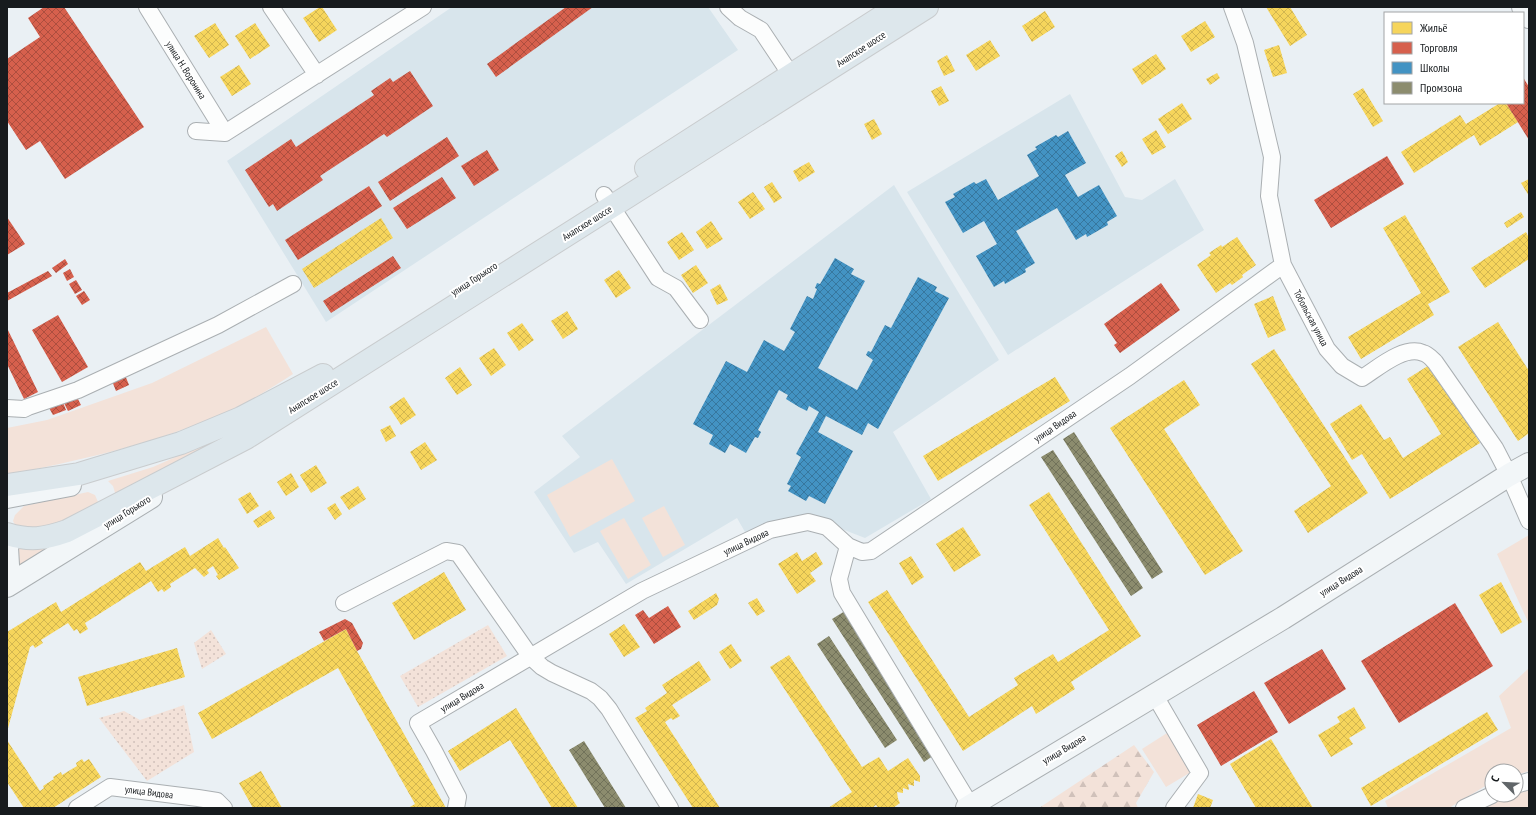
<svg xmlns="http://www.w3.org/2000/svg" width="1536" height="815" font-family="'PT Sans Narrow',sans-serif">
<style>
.built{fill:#d8e5ec}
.green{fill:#f3e2d9}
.forest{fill:url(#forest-firs)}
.park{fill:url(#park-dots)}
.homes{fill:url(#homes-cross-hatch)}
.shops{fill:url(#shops-cross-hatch)}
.schools{fill:url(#schools-cross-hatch)}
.industry{fill:url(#industry-cross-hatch)}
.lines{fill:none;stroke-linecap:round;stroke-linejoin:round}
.street-casing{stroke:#aaafb2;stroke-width:18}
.secondary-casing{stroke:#aaafb2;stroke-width:24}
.highway-casing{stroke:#c9ccce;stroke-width:24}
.street{stroke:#fcfdfd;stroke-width:16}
.secondary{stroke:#f2f6f8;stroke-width:22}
.highway{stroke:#dde7ec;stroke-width:22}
.labels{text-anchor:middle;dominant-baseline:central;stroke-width:4;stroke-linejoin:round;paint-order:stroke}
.street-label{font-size:10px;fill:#171b1e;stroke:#fff}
</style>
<defs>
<pattern id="forest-firs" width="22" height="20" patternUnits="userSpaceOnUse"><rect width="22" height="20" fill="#f3e2d9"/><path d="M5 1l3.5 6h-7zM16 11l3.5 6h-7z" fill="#d0c1ba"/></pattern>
<pattern id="park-dots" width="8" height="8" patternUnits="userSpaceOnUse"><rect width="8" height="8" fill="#f3e2d9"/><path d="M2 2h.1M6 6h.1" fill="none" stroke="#d0c1ba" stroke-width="1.8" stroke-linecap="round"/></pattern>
<pattern id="homes-cross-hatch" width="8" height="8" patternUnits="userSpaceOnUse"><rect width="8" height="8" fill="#f6d55c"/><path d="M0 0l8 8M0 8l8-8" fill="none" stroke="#d2b650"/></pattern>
<pattern id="shops-cross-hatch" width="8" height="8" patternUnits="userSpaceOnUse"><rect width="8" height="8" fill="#d6604d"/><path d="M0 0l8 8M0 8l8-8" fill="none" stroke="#ad4e3f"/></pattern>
<pattern id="schools-cross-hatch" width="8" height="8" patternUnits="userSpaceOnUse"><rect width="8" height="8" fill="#4393c3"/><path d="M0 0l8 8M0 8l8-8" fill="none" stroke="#37779e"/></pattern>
<pattern id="industry-cross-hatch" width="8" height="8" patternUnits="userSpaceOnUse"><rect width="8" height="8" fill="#8c8c6e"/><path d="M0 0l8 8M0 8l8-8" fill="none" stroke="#71725a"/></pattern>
</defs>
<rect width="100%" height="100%" fill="#eaf0f4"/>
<path class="built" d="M452 7H708L738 50 326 322 227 161Z
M1070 94 1125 197 1142 200 1175 179 1204 230 1008 355 907 192Z
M894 185 999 360 893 432 931 499 865 538 811 517 745 532 737 518 626 584 598 542 574 553 534 492 580 457 562 436Z"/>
<path class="green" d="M266 327 293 374C267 391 240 408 210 419 145 446 75 461 7 475V428L47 420 152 383Z
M203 445 204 448 116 496 113 486 108 481 153 467Z
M612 459 635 501 570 537 547 495Z
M88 492 95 495 98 502 93 509 57 526 17 529 13 521 15 515 24 506Z
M664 506 685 545 663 557 642 518Z
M624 518 651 565 628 579 600 531Z
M1529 535V624L1497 554Z
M12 547 47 549 10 573Z
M1529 668V771L1516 775V771H1492V782L1449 808H1388L1385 801 1511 728 1499 696Z
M1167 733 1191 772 1166 787 1142 749Z
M1529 789V808H1483L1510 795H1516V792Z"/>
<path class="forest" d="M1134 745 1154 772 1136 803 1138 808H1039Z"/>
<path class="park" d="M488 625 507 656 418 707 400 676Z
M211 630 226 654 202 669 194 643Z
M184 705 194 752 147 781 99 718 124 711 140 720Z"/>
<path class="homes" d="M320 7H322L337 30 319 42 303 18Z
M1266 7H1290L1307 35 1290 46Z
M1045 11 1055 27 1032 42 1022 26Z
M1205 21 1215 37 1191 52 1181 36Z
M215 23 229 45 209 58 194 36Z
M255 23 270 46 250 59 235 36Z
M990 40 1000 56 976 71 966 55Z
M1279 45 1287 73 1273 77 1264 50Z
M1156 54 1166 69 1142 85 1132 69Z
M947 55 955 71 944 76 937 61Z
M239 65 251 84 232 96 220 77Z
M1217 73 1220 78 1210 85 1206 79Z
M941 86 949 101 939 106 931 91Z
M1363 88 1383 121 1373 127 1353 94Z
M1182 103 1192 119 1168 134 1158 119Z
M1500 103H1506L1518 122 1480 146 1474 135 1414 173 1401 152 1460 115 1466 124Z
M874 119 882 134 872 140 864 124Z
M1156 130 1166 147 1152 155 1142 139Z
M1122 151 1128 162 1122 167 1115 156Z
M809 162 815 172 799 182 793 171Z
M1529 179V196L1521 183Z
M772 182 782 198 774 203 764 187Z
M753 192 765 209 750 219 738 202Z
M1521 212 1524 217 1507 228 1504 223Z
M1405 215 1450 292 1428 304 1434 315 1361 359 1348 337 1421 293 1383 228Z
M381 218 393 238 314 288 302 269Z
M711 221 723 239 707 249 696 232Z
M682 232 694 250 679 260 667 242Z
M1526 232 1529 238V259L1485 288 1471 268Z
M1237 237 1256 265 1242 275 1243 277 1232 285 1230 283 1216 293 1197 265 1211 255 1209 253 1221 245 1222 247Z
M696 265 708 283 693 293 681 275Z
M619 270 631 288 616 298 604 280Z
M720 284 728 300 717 305 710 290Z
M1273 296 1286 330 1268 338 1254 304Z
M567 311 578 329 563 339 551 321Z
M1498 322 1529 371V433L1518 441 1458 347Z
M522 323 534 340 519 351 507 333Z
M494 348 506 365 491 376 479 358Z
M1274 349 1368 493 1308 533 1294 511 1331 486 1251 364Z
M1431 364 1480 443 1390 499 1362 454 1352 460 1330 424 1361 404 1384 440 1390 437 1403 458 1441 434 1407 379Z
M460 367 472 385 457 395 445 378Z
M1055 377 1070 401 938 481 923 456Z
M1184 380 1200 405 1164 429 1243 551 1205 575 1110 428Z
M404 397 416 415 401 425 389 407Z
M390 425 396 436 386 442 380 430Z
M425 442 437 460 421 470 410 452Z
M316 465 327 483 311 493 300 475Z
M291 473 299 487 286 496 277 482Z
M358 486 366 499 349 510 340 497Z
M250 492 259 506 247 514 238 499Z
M1049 492 1141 636 1071 682 1075 689 1036 714 1032 706 963 751 868 602 887 590 969 717 1018 685 1014 678 1053 654 1058 662 1109 630 1029 505Z
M335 503 342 514 335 520 327 508Z
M270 510 275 518 258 528 253 521Z
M963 527 981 555 954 572 936 544Z
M218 538 224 548 225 547 239 568 219 580 216 576 218 575 213 566 207 570 209 573 204 577 195 568 170 584 171 587 164 592 162 589 158 592 151 581 85 623 88 629 80 634 77 629 74 631 68 623 41 640 43 643 35 648 33 645 30 647 7 732V632L56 602 61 612 140 562 146 571 185 547 190 556Z
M797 552 802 561 816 552 823 564 810 573 816 581 797 594 778 564Z
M911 556 924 577 912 585 899 563Z
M444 572 466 610 414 640 392 603Z
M1501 582 1522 622 1501 634 1479 595Z
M716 593 719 599 717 605 694 620 688 611Z
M757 598 765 611 757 616 748 603Z
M624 624 640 647 624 657 609 634Z
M346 629 357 651 446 808H408L415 804 338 668 212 739 198 713Z
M731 644 742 661 730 669 719 652Z
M177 648 185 677 87 706 78 677Z
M789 655 862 767 879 757 888 771 908 758 920 776V782L914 780V786L908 784 909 790 903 788V793L897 792 898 799 900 803 893 808H878L876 805 872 808H828L852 792 770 667Z
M699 661 711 680 672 705 680 716 673 720 671 718 665 722 720 808H693L635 718 647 711 645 708 667 693 662 685Z
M1354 707 1366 728 1349 738 1353 744 1331 757 1318 735 1340 722 1337 717Z
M516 708 578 808H552L510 740 460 771 448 751Z
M1487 712 1498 730 1371 806 1361 788Z
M1271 739 1313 808H1256L1230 764Z
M7 740 40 791 44 788 43 786 54 779 53 777 61 772 62 775 77 766 76 763 82 759 84 762 89 759 101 777 53 808H24L7 782Z
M261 771 282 808H253L239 783Z
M1198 794 1213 800 1210 808H1193Z"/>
<path class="shops" d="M44 7H64L144 127 65 179 40 141 26 150 7 121V59L40 37 28 18Z
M566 7H593L496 77 487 64Z
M410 71 433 106 387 137 384 134 320 176 323 180 277 211 273 204 269 207 245 170 291 139 296 147 374 95 371 91 390 78 393 82Z
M1523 77 1529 87V140L1506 103H1523Z
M447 137 459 156 390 201 378 182Z
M487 150 499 170 474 186 461 166Z
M1387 156 1404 184 1331 228 1314 200Z
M442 177 456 198 407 229 393 208Z
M369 186 382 206 298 260 285 240Z
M7 217 25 244 7 255Z
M393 256 401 268 331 313 323 301Z
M65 259 68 264 56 273 52 268Z
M70 269 74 277 67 281 63 273Z
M48 271 52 276 7 301V293Z
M76 280 82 290 75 294 69 284Z
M1161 283 1180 310 1120 353 1114 345 1117 343 1104 324Z
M84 291 90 300 82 305 76 296Z
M58 315 88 367 62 382 32 330Z
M7 328 38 392 24 399 7 364Z
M125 375 129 385 116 391 112 381Z
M76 395 81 405 68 411 63 401Z
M62 400 66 410 53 415 48 406Z
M1455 603 1493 666 1399 723 1361 661Z
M668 606 681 627 654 644 635 615 643 610 649 618Z
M345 619 352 623 363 643 361 649 357 651 346 629 324 641 319 632Z
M1322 649 1346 689 1289 724 1264 683Z
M1254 691 1278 732 1221 766 1197 725Z"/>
<path class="schools" d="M1068 131 1086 163 1065 175 1078 197 1099 185 1117 216 1107 222 1108 225 1087 237 1086 234 1076 240 1057 208 1016 231 1035 263 1025 269 1026 272 1005 284 1004 281 994 287 976 256 997 244 984 221 963 233 945 202 955 197 953 194 974 182 976 184 986 179 998 200 1039 176 1027 155 1037 149 1035 147 1056 135 1058 137Z
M835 258 854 269 851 274 865 281 818 368 857 390 873 360 866 355 868 351 871 352 885 325 891 328 918 277 937 287 935 291 949 298 878 429 868 423 862 435 826 416 818 432 853 451 825 504 809 496 806 501 788 491 791 486 787 484 801 457 796 454 819 412 809 406 807 411 799 407 786 399 788 395 779 390 758 430 761 432 758 438 755 437 746 453 730 444 725 453 709 444 713 435 693 424 726 361 747 372 764 340 784 351 795 332 790 329 807 296 813 299 817 289 815 288 817 283 820 284Z"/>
<path class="industry" d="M1074 432 1163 572 1152 579 1063 439Z
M1053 450 1143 588 1131 596 1041 457Z
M845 611 937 753 924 762 832 619Z
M829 636 897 740 885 748 817 644Z
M584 741 626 808H605L569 750Z"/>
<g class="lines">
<g class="street-casing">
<path id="street" d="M147 7 225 133
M271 7 317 75
M728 7 740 18 761 30 791 75
M1232 7 1245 43 1272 157 1269 196 1283 265 1327 349 1342 366 1362 378C1378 368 1404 345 1423 353 1428 354 1432 359 1435 362L1495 448 1509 475 1529 521
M196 131 225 133 423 7
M604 195 658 278 676 288 700 320
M7 408 24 409 28 407 78 390 218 325 293 284
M848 546 839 579 842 593 972 808
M344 603 446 551 458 553 530 656 542 667 552 673 591 691 600 698 609 709 670 808
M1154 694 1200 773 1174 808
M1516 785 1529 781
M77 808 110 787 198 798 217 801 224 808
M456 808 458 797 434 751 418 723 642 591 770 530 808 522 827 527 848 546 862 552 871 551 1130 376 1283 265
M1464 808 1492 795"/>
</g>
<g class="secondary-casing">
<path id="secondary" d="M1523 7 1529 17
M7 497 70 485
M7 547 8 565 7 571
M7 586 151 497
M967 808 1283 618 1509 475 1529 464"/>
</g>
<g class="highway-casing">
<path id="highway" d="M646 168 897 7
M7 485 79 474 181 443 241 418 323 375
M7 534C30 541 44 539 67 531L246 438 927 7"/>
</g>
<use href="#street" class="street"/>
<use href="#secondary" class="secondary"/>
<use href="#highway" class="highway"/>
</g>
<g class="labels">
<g class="street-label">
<text transform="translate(861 49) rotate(-33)">Анапское шоссе</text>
<text transform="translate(186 70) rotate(58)">улица Н. Воронина</text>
<text transform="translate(587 223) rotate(-32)">Анапское шоссе</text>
<text transform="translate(474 279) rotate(-33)">улица Горького</text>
<text transform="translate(1311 318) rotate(62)">Тобольская улица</text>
<text transform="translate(313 396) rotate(-32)">Анапское шоссе</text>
<text transform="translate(1055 426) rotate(-34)">улица Видова</text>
<text transform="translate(127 512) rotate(-32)">улица Горького</text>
<text transform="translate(746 542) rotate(-25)">улица Видова</text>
<text transform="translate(1341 581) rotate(-32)">улица Видова</text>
<text transform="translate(462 697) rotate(-31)">улица Видова</text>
<text transform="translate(1064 749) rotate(-31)">улица Видова</text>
<text transform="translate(149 792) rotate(7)">улица Видова</text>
</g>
</g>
<rect width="1536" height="815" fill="none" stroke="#171b1e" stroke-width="16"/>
<rect x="1384" y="12" width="140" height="92" fill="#ffffff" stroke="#a2a4a5"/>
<rect x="1392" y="22" width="20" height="12" fill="#f6d55c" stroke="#a2a4a5"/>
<text x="1420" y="32" font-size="12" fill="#171b1e">Жильё</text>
<rect x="1392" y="42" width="20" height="12" fill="#d6604d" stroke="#a2a4a5"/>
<text x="1420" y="52" font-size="12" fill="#171b1e">Торговля</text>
<rect x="1392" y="62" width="20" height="12" fill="#4393c3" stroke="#a2a4a5"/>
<text x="1420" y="72" font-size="12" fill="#171b1e">Школы</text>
<rect x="1392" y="82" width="20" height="12" fill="#8c8c6e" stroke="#a2a4a5"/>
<text x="1420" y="92" font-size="12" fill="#171b1e">Промзона</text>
<g transform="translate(1504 783) rotate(294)"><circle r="19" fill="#ffffff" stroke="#a2a4a5"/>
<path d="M0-3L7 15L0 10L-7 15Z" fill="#616669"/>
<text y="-6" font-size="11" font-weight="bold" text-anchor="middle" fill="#171b1e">С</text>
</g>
</svg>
